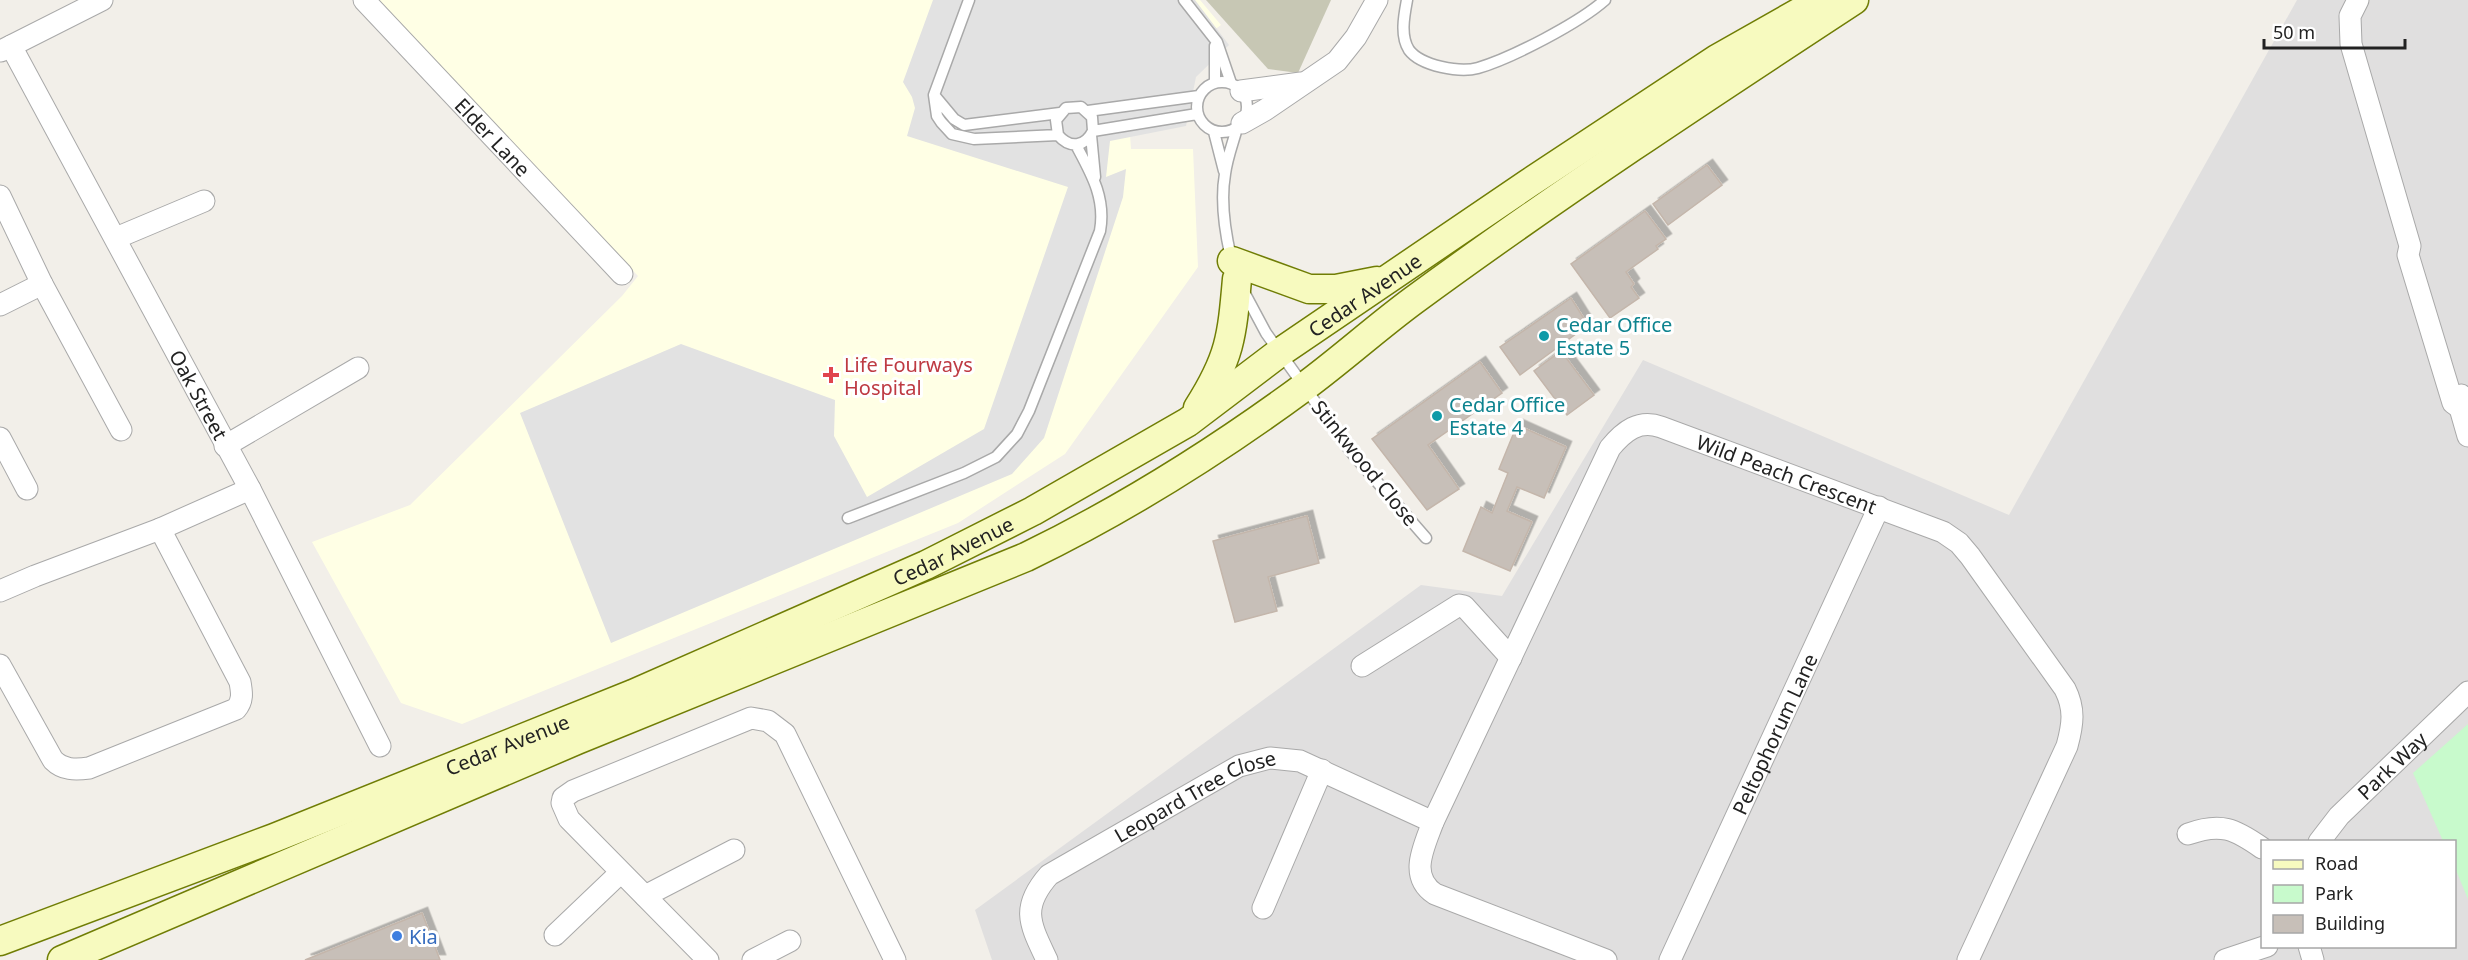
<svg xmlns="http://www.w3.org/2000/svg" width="2468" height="960" font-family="'Noto Sans',sans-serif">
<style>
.residential{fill:#e0dfdf;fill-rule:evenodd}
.education{fill:#ffffe5}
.construction{fill:#c7c7b4}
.park{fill:#c8facc}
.parking{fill:#e2e2e2}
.building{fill:#c7bfb8;stroke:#c4b6ab;stroke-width:1.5;filter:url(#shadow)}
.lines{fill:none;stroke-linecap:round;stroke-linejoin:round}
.service-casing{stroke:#a9a9a9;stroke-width:13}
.minor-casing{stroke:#a9a9a9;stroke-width:23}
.secondary-casing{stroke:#707d05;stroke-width:31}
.service{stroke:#fff;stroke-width:10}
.minor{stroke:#fff;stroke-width:21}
.secondary{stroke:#f7fabf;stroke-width:28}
.culture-dot{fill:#0f9aa8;stroke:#fff;stroke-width:2}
.health-dot{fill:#e0444e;stroke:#fff;stroke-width:2}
.shop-dot{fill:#3f7fe0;stroke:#fff;stroke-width:2}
.labels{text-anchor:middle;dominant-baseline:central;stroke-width:6;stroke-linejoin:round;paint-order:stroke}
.street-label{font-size:20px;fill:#222;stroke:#fff}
.culture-label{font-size:20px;fill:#0d838f;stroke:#fff;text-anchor:start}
.health-label{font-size:20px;fill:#be3a42;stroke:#fff;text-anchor:start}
.shop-label{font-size:20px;fill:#366cbe;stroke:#fff;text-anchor:start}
</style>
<defs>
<filter id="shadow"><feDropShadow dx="5.5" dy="-5.5" stdDeviation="0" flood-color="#0004"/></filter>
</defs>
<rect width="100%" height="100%" fill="#f2efe9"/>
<path class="residential" d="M2297 0H2468V960H992L975 910 1421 585 1502 596 1643 360 2009 515ZM2262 842H2454V946H2262Z"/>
<path class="education" d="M377 0H1200L1221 25 1127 92 1131 149H1193L1198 267 1065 454 958 523 462 724 401 703 312 542 410 505 622 296 638 276Z"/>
<path class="construction" d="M1206 0H1331L1298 73 1268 69Z"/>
<path class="park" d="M2468 724V899L2455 868 2454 842 2443 841 2413 773Z"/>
<path class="parking" d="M933 0H1195L1229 45 1196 77 1186 126 1110 141 1106 177 1126 169 1123 197 1044 438 1012 474 611 643 520 413 681 344 835 400 834 436 867 497 984 429 1068 187 907 136 915 108 912 97 903 82Z"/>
<path class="building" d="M1707 165 1722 185 1668 225 1653 204Z
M1645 211 1666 239 1656 246 1658 249 1626 272 1634 284 1631 287 1639 298 1610 318 1571 264Z
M1571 298 1588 325 1520 375 1500 347Z
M1561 351 1594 395 1567 415 1534 371Z
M1480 362 1502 393 1428 445 1459 489 1427 510 1372 439Z
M1517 425 1566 447 1544 498 1517 487 1507 511 1532 522 1510 571 1463 551 1481 507 1492 513 1508 473 1499 469Z
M1307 516 1319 563 1268 577 1277 611 1235 622 1213 541Z
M422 913 440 960H305Z"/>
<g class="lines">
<g class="service-casing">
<path id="service" d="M969 0 934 95 937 116 941 122 952 134 974 139 1058 135
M1184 0 1217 42 1231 83
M1407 0C1404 16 1400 36 1409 50 1421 66 1460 73 1478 68 1512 58 1579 23 1605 0
M1197 107a25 25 0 1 1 50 0a25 25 0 1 1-50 0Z
M1215 83V46
M934 95 954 119 964 125 1060 113
M1088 111 1199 96
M1093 131 1092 117 1081 107 1066 108 1056 120 1058 135C1070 149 1085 147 1093 131L1197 114
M1214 132 1224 171
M1091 135 1095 177
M1232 262C1225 233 1220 202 1225 174 1227 158 1233 143 1237 128
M1243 290 1266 333 1351 452 1426 538
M848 518 964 473 996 457 1017 434 1029 411 1100 231C1106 198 1091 173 1076 145"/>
</g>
<g class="minor-casing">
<g id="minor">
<path id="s1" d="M364 0 622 274"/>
<path d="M2358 0 2350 16 2351 44 2410 246 2408 255 2453 403 2460 408"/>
<path id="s2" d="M11 46 250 489 380 746"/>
<path d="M1 51 102 0"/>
<path d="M1241 91 1301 83"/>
<path d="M1242 123 1265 110 1337 61 1356 37 1377 0"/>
<path d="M0 196 42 284 121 430"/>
<path d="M116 238 204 201"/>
<path d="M0 305 42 284"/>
<path d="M2461 395 2460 408 2468 436"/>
<path d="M0 438 27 489"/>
<path d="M225 446 358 368"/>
<path d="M0 591 35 576 160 529 250 489"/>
<path d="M0 665 53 760C63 770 75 770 89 768L236 709C243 701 242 693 240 682L160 529"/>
<path d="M1362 666 1459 605 1464 606 1511 658"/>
<path d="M2188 834C2221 822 2235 829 2262 848"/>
<path id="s3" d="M2319 842 2339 816 2468 692"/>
<path d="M645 896 734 850"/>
<path d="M1263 908 1322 770"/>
<path d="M555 935 620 873"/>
<path d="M2309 946 2313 960"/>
<path d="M708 960 569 819 562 803 563 798 573 791 751 718 768 721 785 734 895 960"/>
<path d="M753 960 790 941"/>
<path id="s4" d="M1047 960C1030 924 1020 908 1049 875L1239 766 1270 758 1300 761 1433 822"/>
<path id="s5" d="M1606 960 1435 894C1408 876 1424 847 1433 822L1610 448C1624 431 1639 419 1661 427L1943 532 1959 543 1970 556 2065 689C2075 709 2073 724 2067 746L1968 960"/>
<path id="s6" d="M1670 960 1879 507"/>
<path d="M2225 960 2267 946"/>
</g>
</g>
<g class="secondary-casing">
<g id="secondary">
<path d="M1232 261 1309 289H1336L1377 281"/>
<path d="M1198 408C1230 358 1232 337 1237 279"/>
<path id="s7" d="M0 941 274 838 633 694 926 565 1033 511 1188 422 1279 353 1529 183 1717 59 1821 0"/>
<path d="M62 960 577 740 1026 557C1123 510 1217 451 1304 387 1342 359 1376 328 1414 300 1557 195 1706 97 1854 0"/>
</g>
</g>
<use href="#service" class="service"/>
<use href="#minor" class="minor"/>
<use href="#secondary" class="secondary"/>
</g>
<g class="culture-dot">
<circle cx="1544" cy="336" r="6"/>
<circle cx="1437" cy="416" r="6"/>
</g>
<path class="health-dot" d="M828 366h6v6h6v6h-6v6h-6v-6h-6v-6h6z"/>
<circle class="shop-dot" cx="397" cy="936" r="6"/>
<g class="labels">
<g class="street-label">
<text stroke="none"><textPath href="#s1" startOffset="188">Elder Lane</textPath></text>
<text stroke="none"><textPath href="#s7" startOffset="1516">Cedar Avenue</textPath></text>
<text stroke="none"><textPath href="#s2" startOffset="396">Oak Street</textPath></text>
<text transform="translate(1365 463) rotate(51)">Stinkwood Close</text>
<text stroke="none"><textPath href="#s5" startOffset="870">Wild Peach Crescent</textPath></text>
<text stroke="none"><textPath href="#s7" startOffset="1030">Cedar Avenue</textPath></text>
<text stroke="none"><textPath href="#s6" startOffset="249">Peltophorum Lane</textPath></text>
<text stroke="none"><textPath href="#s7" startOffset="544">Cedar Avenue</textPath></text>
<text stroke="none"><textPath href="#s3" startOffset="106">Park Way</textPath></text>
<text stroke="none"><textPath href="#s4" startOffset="260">Leopard Tree Close</textPath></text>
</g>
<g class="culture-label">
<text x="1556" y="324">Cedar Office<tspan x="1556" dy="23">Estate 5</tspan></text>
<text x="1449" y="404">Cedar Office<tspan x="1449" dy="23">Estate 4</tspan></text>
</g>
<g class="health-label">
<text x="844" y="364">Life Fourways<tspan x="844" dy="23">Hospital</tspan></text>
</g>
<g class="shop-label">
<text x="409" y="936">Kia</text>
</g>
</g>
<rect x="2261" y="840" width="195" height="108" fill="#ffffff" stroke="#a7a7a7" stroke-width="1.5"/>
<rect x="2273" y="860" width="30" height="9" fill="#f7fabf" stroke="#a7a7a7" stroke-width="1.5"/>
<text x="2315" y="870" font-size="18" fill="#222222">Road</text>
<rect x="2273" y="885" width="30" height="18" fill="#c8facc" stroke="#a7a7a7" stroke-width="1.5"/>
<text x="2315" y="900" font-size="18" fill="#222222">Park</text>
<rect x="2273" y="915" width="30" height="18" fill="#c7bfb8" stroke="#a7a7a7" stroke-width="1.5"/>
<text x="2315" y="930" font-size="18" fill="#222222">Building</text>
<path d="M2264 39v9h141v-9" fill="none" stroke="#222222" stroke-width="3"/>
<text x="2273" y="39" font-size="18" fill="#222222" stroke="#ffffff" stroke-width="4.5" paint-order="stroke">50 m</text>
</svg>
